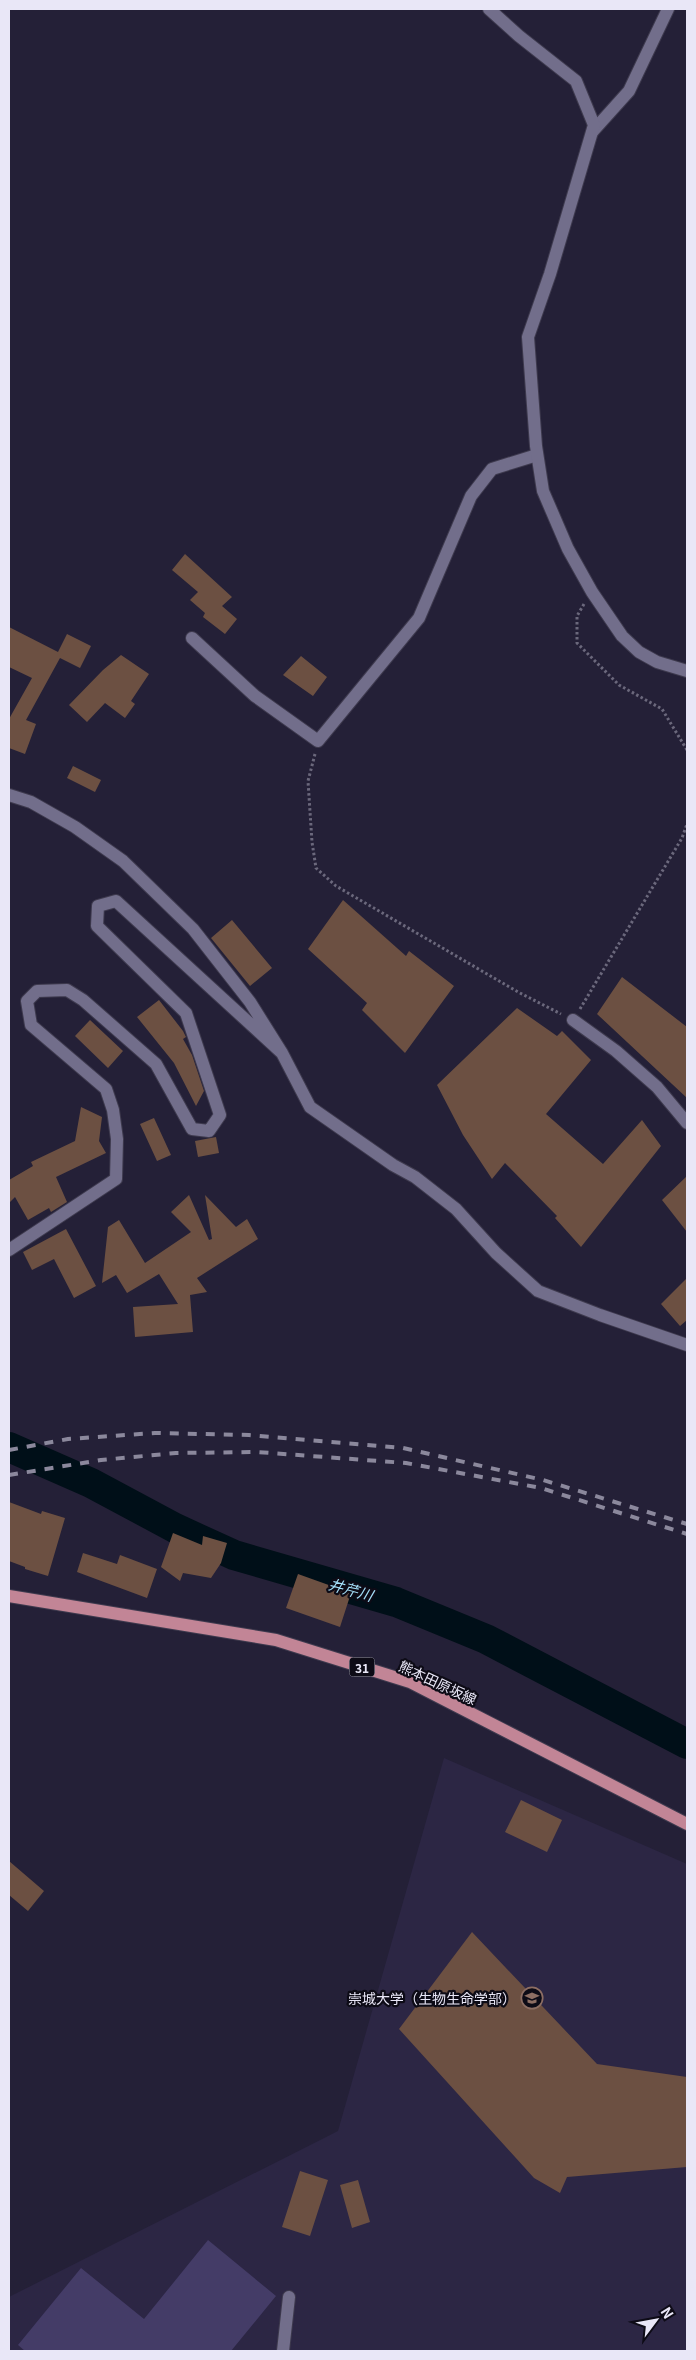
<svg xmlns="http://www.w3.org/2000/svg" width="696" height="2360" font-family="Georgia,'Noto Sans JP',serif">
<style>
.built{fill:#2c2644}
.green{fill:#443c67}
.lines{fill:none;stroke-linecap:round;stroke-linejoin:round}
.river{stroke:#000f18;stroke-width:30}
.building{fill:#6c5042}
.minor-casing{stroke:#3e3a4e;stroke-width:14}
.tertiary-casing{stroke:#3e3a4e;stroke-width:14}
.primary-casing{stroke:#3e3a4e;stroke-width:14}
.path{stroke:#6b687c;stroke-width:3;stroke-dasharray:2.5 2.5;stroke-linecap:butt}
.minor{stroke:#726e8b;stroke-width:12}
.tertiary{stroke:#726e8b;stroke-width:12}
.primary{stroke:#c28596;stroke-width:12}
.rail{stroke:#8b889c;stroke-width:4;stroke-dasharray:9 9;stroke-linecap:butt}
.labels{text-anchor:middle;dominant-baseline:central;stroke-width:4.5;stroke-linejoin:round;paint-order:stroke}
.shield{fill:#0d0b16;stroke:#a7a5b4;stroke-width:1}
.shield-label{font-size:12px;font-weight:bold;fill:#e9e7f7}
.street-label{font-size:14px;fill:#e9e7f7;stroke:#0d0b16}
.poi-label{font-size:14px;fill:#e9e7f7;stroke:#0d0b16;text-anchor:end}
.water-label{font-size:15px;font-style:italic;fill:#a5e1fb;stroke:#0d0b16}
</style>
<rect width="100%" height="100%" fill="#242037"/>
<path class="built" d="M444 1758 687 1864V2351H9V2297L338 2131Z"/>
<path class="green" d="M208 2240 276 2296 231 2351H25L18 2345 81 2268 144 2319Z"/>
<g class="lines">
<path class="river" d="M9 1447 91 1483 175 1528 234 1555 396 1602 486 1639 687 1744"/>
</g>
<path class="building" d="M185 554 232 597 222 606 237 619 225 634 203 617 205 613 190 600 198 592 172 570Z
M9 627 58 652 67 634 91 646 80 668 60 658 26 720 36 724 25 754 9 748V719L32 678 9 667Z
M121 655 149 674 131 701 135 704 125 718 105 703 87 722 69 705 103 670Z
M301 656 327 677 313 696 283 675Z
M73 766 101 780 95 792 67 778Z
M343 900 406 956 409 951 454 986 405 1053 362 1010 367 1003 308 949Z
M232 920 272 968 250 986 211 938Z
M622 977 687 1027V1098L597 1014Z
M159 1000 183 1031 186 1037 183 1039 192 1055 204 1091 196 1106 174 1063 137 1017Z
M517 1008 557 1036 562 1031 591 1060 546 1114 603 1164 642 1120 661 1146 581 1247 555 1218 557 1216 505 1163 492 1179 463 1135 437 1085Z
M90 1020 123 1051 108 1068 75 1036Z
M81 1107 102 1117 99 1141 106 1153 56 1177 67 1202 51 1212 49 1208 28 1220 15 1197 9 1203V1180L33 1166 31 1162 75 1141Z
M154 1118 171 1155 157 1161 140 1124Z
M216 1137 219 1153 198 1157 195 1141Z
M687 1176V1232L662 1200Z
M189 1195 209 1240 212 1239 205 1195 236 1227 247 1219 258 1239 197 1278 207 1292 190 1295 193 1332 135 1337 133 1307 178 1304 159 1274 127 1293 116 1275 102 1283 108 1227 119 1220 145 1263 191 1232 171 1212Z
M66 1229 96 1286 74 1298 54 1259 32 1270 23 1252Z
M687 1278V1320L680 1326 661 1304Z
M9 1502 41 1514 42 1511 65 1518 48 1576 25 1569V1567L9 1561Z
M173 1533 202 1545 203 1536 227 1543 221 1563 211 1578 183 1573 180 1581 161 1567Z
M83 1553 117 1564 120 1555 157 1569 147 1598 77 1572Z
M298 1574 351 1593 340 1627 286 1608Z
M521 1800 562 1820 547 1852 505 1832Z
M9 1861 44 1891 28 1911 9 1895Z
M472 1932 597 2064 687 2077V2167L567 2177 560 2193 534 2178 399 2029Z
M300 2171 328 2180 310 2236 282 2227Z
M358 2180 370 2222 352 2228 340 2185Z"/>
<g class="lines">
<g class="minor-casing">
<path id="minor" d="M593 131 629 91 668 9
M192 638 255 696 318 741 419 618 471 496 492 469 537 455
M9 795 31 802 75 827 123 861 193 929 250 1002 282 1053 310 1107 393 1165 415 1177 456 1209 496 1253 538 1291 600 1315 687 1345
M573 1020 616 1051 657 1087 687 1123
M9 1250 116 1179 117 1139 113 1110 106 1089 31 1025 27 1001 37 991 67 990 83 1000 156 1064 192 1129 209 1131 220 1115 186 1013 97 926 98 906 116 901 282 1053
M283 2351 289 2297"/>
</g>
<g class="tertiary-casing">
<path id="tertiary" d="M489 9 519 36 576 81 594 125 550 274 528 337 536 446 543 491 568 549 592 592 622 636 639 652 657 662 687 671"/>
</g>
<g class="primary-casing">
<path id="primary" d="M9 1596 276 1640 410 1682 687 1824"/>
</g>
<path class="path" d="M584 604 577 616V643L619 685 662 709 687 750
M315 754 308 781 312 842 316 868 336 886 518 992 561 1014
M580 1009 682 838 687 824"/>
<use href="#minor" class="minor"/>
<use href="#tertiary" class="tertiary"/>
<use href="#primary" class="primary"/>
<path class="rail" d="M9 1450 68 1439 155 1433 249 1435 403 1448 543 1480 687 1524
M9 1475 101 1460 176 1453 257 1452 406 1463 541 1488 687 1534"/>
</g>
<defs>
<g id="university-ring" transform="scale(1.125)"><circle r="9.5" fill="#0d0b16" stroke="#8d6e63" stroke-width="1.5"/><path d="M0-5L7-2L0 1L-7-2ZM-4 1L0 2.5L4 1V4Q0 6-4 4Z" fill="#8d6e63"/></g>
</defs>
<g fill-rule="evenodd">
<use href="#university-ring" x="532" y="1998"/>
</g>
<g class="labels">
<rect class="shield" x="349.5" y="1657.5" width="25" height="19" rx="4"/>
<g class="shield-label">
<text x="362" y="1667">31</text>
</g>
<g class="street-label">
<text transform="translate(438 1682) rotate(25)">熊本田原坂線</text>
</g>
<g class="poi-label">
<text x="516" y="1998">崇城大学（生物生命学部）</text>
</g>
<g class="water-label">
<text transform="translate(351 1589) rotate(16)">井芹川</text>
</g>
</g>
<rect width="696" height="2360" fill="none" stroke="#e9e7f7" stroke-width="20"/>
<g transform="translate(656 2320) rotate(58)" stroke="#0d0b16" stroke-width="4" paint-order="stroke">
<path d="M0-4L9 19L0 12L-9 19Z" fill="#e9e7f7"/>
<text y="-8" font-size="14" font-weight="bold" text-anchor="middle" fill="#e9e7f7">N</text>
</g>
</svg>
